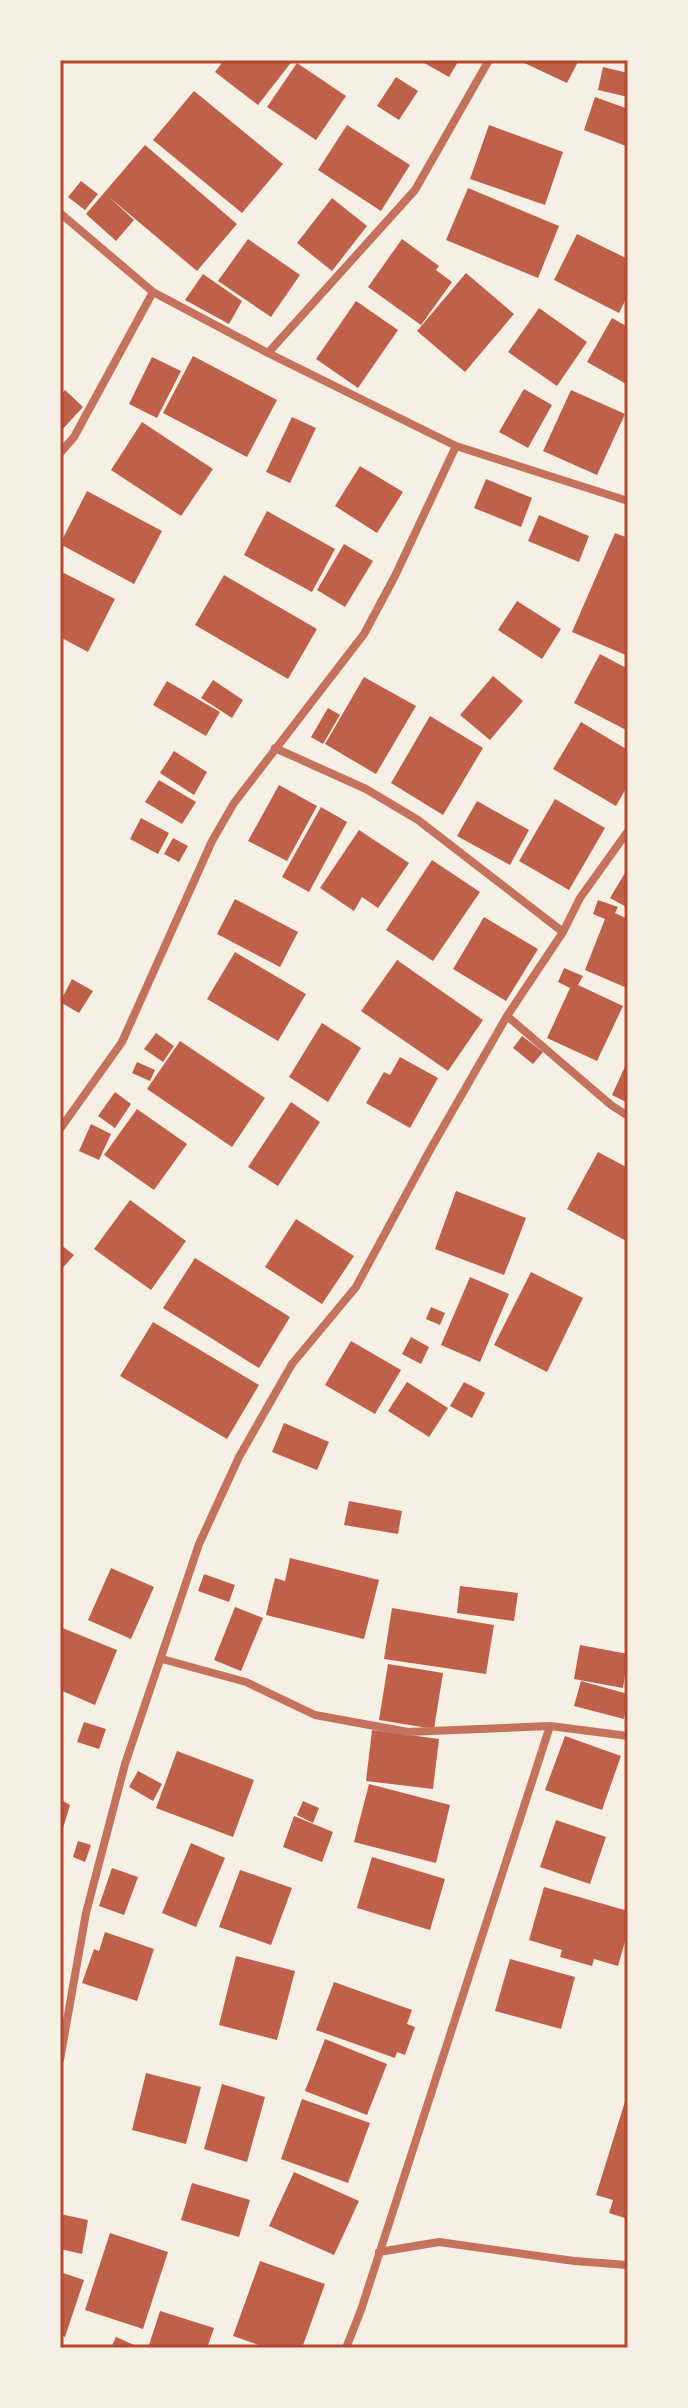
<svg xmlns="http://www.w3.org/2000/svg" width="688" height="2408" font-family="Karla,sans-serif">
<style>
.building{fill:#bf614a}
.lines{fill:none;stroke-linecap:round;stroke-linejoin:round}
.minor{stroke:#c5725c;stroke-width:8}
.neatline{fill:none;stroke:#b5482f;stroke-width:3}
</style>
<rect width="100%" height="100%" fill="#f6efe4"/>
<path class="building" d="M224 60H293L258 105 215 72Z
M419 60H459L449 77Z
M518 60H579L567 83Z
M297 63 346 96 316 140 267 107Z
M603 67 628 73V97L598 90Z
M396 77 418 91 399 120 377 106Z
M194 91 283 164 242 213 153 140Z
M595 97 628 109 626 146 584 130Z
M347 125 410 165 381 211 318 170Z
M489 125 563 152 545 205 470 179Z
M145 145 237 224 197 271 109 197 134 220 116 241 86 214Z
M81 181 98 194 85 210 68 197Z
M468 188 559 226 538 278 446 240Z
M332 198 367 226 332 271 297 243Z
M577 234 628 259V295L619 313 554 280Z
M248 239 300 275 271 317 218 281Z
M402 239 439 266 436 270 452 282 421 325 368 287Z
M466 273 514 314 465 372 417 331Z
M203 274 242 301 229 324 185 300Z
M356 301 398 330 358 388 316 359Z
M539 308 587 342 557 386 508 352Z
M612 318 628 327V385L587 362Z
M193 356 277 400 247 457 163 413Z
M152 357 181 371 157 418 129 404Z
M524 389 552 405 528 448 499 432Z
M65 390 83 407 60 432V395Z
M571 390 625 414 597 475 543 451Z
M292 417 316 428 290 483 266 472Z
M142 422 213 469 181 516 111 470Z
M360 466 403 492 377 533 335 506Z
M486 479 532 498 521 527 474 508Z
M87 491 162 531 134 584 60 544Z
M267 511 335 549 312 592 244 555Z
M539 515 589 536 579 562 528 541Z
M615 533 628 538V656L572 632Z
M344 544 373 561 345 607 317 590Z
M60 571 115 599 88 652 60 637Z
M224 575 317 629 288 679 195 625Z
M517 601 561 629 542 659 498 630Z
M600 654 628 669V731L574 703Z
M493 676 523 701 490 740 460 715Z
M364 677 416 706 376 774 325 744Z
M213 680 243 700 232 718 201 698Z
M167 681 220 712 206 736 153 705Z
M328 708 340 715 323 744 311 737Z
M430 716 483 748 443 815 391 783Z
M581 722 628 750V785L616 806 553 769Z
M174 751 207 772 194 795 160 773Z
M159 780 196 802 182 824 145 802Z
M279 785 317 806 287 861 248 841Z
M555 799 605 828 569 890 519 861Z
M477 801 529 830 510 865 457 836Z
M321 807 347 822 309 892 282 877Z
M141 818 169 833 158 854 130 839Z
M359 830 409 863 378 908 362 897 354 911 320 888Z
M173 838 188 846 179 862 164 854Z
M432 860 480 892 433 961 386 930Z
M628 868V908L610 898Z
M235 899 298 932 280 967 217 934Z
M598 900 618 907 615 913 628 919 627 988 585 970 605 919 593 914Z
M484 917 538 949 506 1001 453 969Z
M235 952 306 994 278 1041 207 999Z
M397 960 483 1020 448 1071 361 1011Z
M564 968 583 976 578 985 623 1006 597 1061 547 1038 570 988 558 982Z
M72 979 93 991 79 1013 60 1002Z
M322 1023 361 1048 328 1102 289 1077Z
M156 1033 174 1046 163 1062 144 1049Z
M522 1036 543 1052 533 1064 513 1048Z
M180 1041 265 1098 232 1147 147 1089Z
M400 1057 438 1078 410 1128 366 1103 384 1072 390 1075Z
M628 1060V1103L612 1095Z
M137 1062 155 1070 150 1081 132 1073Z
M115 1092 131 1104 115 1128 98 1116Z
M291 1102 320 1122 278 1186 248 1167Z
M137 1109 187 1144 154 1190 104 1155Z
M91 1124 111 1134 99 1160 79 1151Z
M598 1152 628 1168V1242L567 1209Z
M456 1191 526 1218 504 1275 435 1249Z
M130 1200 186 1241 151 1290 94 1249Z
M296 1219 354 1256 322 1304 265 1267Z
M60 1244 74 1255 60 1271Z
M195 1258 290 1317 259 1368 163 1308Z
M531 1272 583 1298 547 1372 494 1345Z
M470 1277 509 1294 480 1362 441 1345Z
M431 1307 445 1313 440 1325 426 1319Z
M153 1322 259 1385 227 1439 120 1376Z
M411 1337 429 1347 421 1364 402 1354Z
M351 1341 401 1370 375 1414 325 1385Z
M407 1382 448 1408 429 1437 388 1411Z
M464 1382 485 1393 472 1418 450 1406Z
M284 1423 329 1442 317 1470 272 1452Z
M349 1501 402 1511 398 1534 344 1525Z
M290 1558 379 1580 364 1639 266 1615 275 1578 285 1581Z
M111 1568 154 1587 131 1639 88 1620Z
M204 1574 235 1585 229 1602 198 1591Z
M460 1586 518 1593 514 1621 457 1613Z
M235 1607 263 1618 241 1671 214 1660Z
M392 1608 494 1625 486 1674 384 1659Z
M60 1627 117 1650 95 1705 60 1690Z
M580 1645 628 1654 623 1688 574 1679Z
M388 1664 443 1673 434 1729 379 1720Z
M581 1681 628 1694 624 1719 574 1706Z
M84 1722 106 1729 99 1749 77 1742Z
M372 1730 439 1739 433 1789 366 1781Z
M565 1736 621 1756 602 1810 545 1790Z
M177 1751 254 1780 233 1837 156 1808Z
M138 1771 162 1784 153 1801 129 1787Z
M369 1784 450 1805 436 1863 354 1842Z
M60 1799 70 1805 61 1835H60Z
M303 1801 319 1808 313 1823 297 1815Z
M294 1816 333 1832 322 1862 283 1847Z
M556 1820 606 1837 590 1884 540 1867Z
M78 1841 91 1845 85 1862 73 1857Z
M191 1843 225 1858 196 1927 162 1913Z
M372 1857 445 1879 430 1930 357 1908Z
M112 1868 138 1877 124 1915 99 1906Z
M240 1870 292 1888 271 1945 219 1927Z
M544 1887 628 1911V1931L618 1966 594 1959 592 1966 560 1957 562 1950 529 1940Z
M105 1932 154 1949 137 2001 82 1983 94 1949 99 1951Z
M236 1956 295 1971 277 2040 219 2025Z
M510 1959 575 1977 561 2029 495 2011Z
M334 1982 412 2010 407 2024 415 2027 405 2055 397 2052 395 2058 316 2030Z
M325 2039 387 2064 367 2115 305 2091Z
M146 2073 201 2087 186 2144 132 2130Z
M222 2084 265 2097 247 2162 204 2149Z
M627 2095H628V2219L609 2213 613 2200 596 2195Z
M302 2099 370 2123 348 2183 281 2159Z
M294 2172 359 2201 334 2255 269 2226Z
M192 2183 250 2200 239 2237 181 2220Z
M60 2214 88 2220 82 2254 60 2249Z
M110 2233 168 2252 143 2329 85 2310Z
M260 2261 325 2284 302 2348H267L233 2336Z
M60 2272 84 2280 65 2337 60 2335Z
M160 2311 214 2328 207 2348H148Z
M116 2337 141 2348H111Z"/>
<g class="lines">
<path class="minor" d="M60 213 153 292 268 353 456 446 628 501
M268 353 415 190 489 60
M60 453 74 437 153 292
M275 748 366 789 418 820 563 932
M507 1016 611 1105 628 1116
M60 1129 122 1042 212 841 234 803 364 634 395 576 456 446
M162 1659 246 1682 315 1715 408 1732 550 1726 628 1736
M60 2060 86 1913 125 1764 199 1544 239 1457 292 1364 356 1287 430 1150 507 1016 563 932 580 898 628 831
M379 2252 439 2242 574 2261 628 2265
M346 2348 361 2310 550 1726"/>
</g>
<rect width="688" height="2408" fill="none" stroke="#f6efe4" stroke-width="124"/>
<rect x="62" y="62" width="564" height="2284" class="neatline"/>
</svg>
